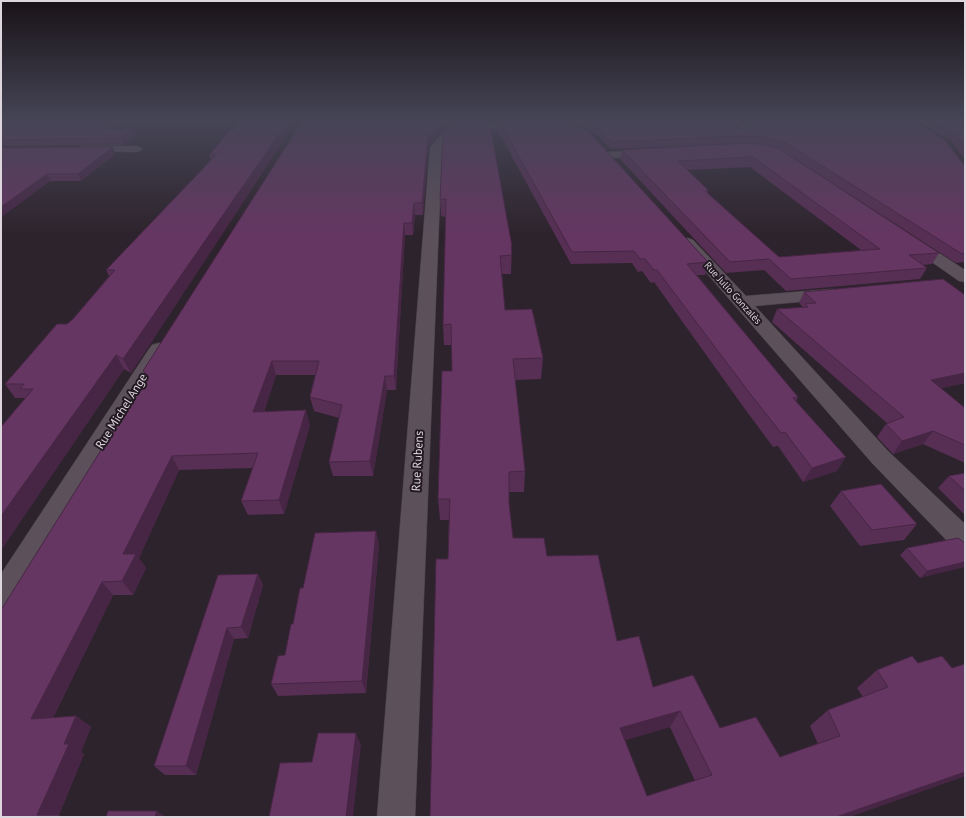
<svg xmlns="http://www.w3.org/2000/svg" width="966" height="818" font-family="'PT Sans',sans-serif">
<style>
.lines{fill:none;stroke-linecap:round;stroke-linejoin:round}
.minor-casing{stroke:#494149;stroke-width:1}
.minor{fill:#5c505b;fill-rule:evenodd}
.wall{fill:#572e54;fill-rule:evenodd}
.shaded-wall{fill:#472645}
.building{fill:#653662;stroke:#472645;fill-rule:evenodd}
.labels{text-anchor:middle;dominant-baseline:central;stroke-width:4;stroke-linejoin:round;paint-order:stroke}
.far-street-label{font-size:10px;fill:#ddd6dd;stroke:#231922}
.street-label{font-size:12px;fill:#ddd6dd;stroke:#231922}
</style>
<rect width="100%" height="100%" fill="#2d232c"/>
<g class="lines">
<g class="minor-casing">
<path id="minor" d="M459 120H469L470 125 529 122 534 125 529 128C500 129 462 124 442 148L415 817H377L430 147 440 136 460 127Z
M748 120H760L743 135H735L734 133 735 131Z
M84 146H136L140 147 142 149 140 151 136 152 80 151 78 149 80 147Z
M652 150 656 151 658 153 656 155 609 158 605 157 603 155 605 153 609 152Z
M911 236 916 238 965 270V282L959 281 906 244 903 241 906 238Z
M688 238 693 240 746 296 832 289 838 290 841 294 838 298 832 299 755 306 888 451 965 524V553L955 549 872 463 683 246 680 243 683 240Z
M159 343 166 345 169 349 12 610 1 614V574L149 349 152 345Z"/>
</g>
<use href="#minor" class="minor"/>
</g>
<path class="wall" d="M1 120H129L117 129 136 135 124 145 1 146Z
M241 120H297L131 373 124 369 1 550V427L25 398H15L5 384 73 319 109 276 106 270 211 160 209 155Z
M303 120H458L512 246 511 274H502L505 310 543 358 541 379 515 380 525 471 524 492H509V503L513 538 547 556 617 641 653 687 720 728 780 757 818 744 810 726 828 710 863 697 857 688 877 670 918 663 952 668 965 664V776L849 817H430L448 559 449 520H440L438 499 452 371V345H444L443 325 446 217 441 216 440 199 444 133 439 135 428 147 423 215H415L413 235H405L396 390H387L373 476H333L329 462 339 418 314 411 310 397 315 375H276L264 412 310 425 284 514 248 515 241 501 253 468 179 470 139 558 146 568 133 595H113L53 718 76 716 91 727 81 752 84 754 59 815 1 817 146 378 143 371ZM670 727 695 781 647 796 625 740Z
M493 120H745L736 129 965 165V262L956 263 783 151 780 150 939 253 932 264 923 265 927 268 920 279 786 291 764 270 726 273 620 159 622 150 728 144 611 149 597 135 585 128 570 123 559 122 708 262 705 275H697L798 397 796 401 837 471 803 482 778 446 773 447 742 405 654 282 651 283 642 271 638 272 632 263 571 264 498 131 499 122H493ZM750 167 861 250 779 257 708 193V190L687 170Z
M916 120H959L965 123V159L951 141Z
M1 148 115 154 81 181H50L1 217Z
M804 292 965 295V383L941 388 965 408V463L923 444 893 454 877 437 886 424H888L772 322 777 309 803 307 799 303Z
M965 473V515L938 488 949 476Z
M841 491 917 524 904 540 860 546 830 506Z
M965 543 920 578 900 555 907 548Z
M379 544 366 693 278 696 271 684 285 655 303 588Z
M258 574 263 585 248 638 234 639 196 775H165L154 766 218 575Z"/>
<path class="shaded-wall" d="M119 120H129L108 135 105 129Z
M289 120H297L131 373 123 359Z
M450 120H458V126L439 135 428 147 423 215 422 203 428 137 439 125Z
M739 120H745L734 130 735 125 736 123Z
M134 129 136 135 124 145 121 138Z
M113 147 115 154 81 181 78 174Z
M47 174 50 181 1 217V207Z
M414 203 415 215 413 235 412 223Z
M404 223 405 235 396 390 394 376Z
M116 355 124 369 1 550V516Z
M272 361 276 375 259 426 253 412Z
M965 373V383L922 393 931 380Z
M385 376 387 390 373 476 370 461Z
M306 410 310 425 284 514 279 500Z
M933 431 923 444 893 454 902 441Z
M172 456 179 470 139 558 146 568 133 595 122 581 123 554Z
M846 457 837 471 803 482 812 468Z
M376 531 379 544 366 693 362 681Z
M965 562V567L920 578 927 571Z
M258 574 263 585 248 638 241 627Z
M102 582 113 595 47 730 31 719Z
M227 628 234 639 196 775 186 766Z
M680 711 670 727 613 744 620 728Z
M76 716 91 727 81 752 84 754 59 815 64 817H42L37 815 64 744Z
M356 733 361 745 353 817H346Z
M965 772V776L849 817H836Z
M157 811 166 817H155Z"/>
<path class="building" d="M1 120H119L105 129H134L121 138 1 140Z
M241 120H289L123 359 116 355 1 516V427L33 389H20L24 384H5L57 324H67L73 319 115 270H106L217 154 209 155 230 130H233Z
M303 120H450L439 125 428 137 422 203H414L412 223H404L394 376H385L370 461 329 462 342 405 310 397 319 361H272L253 412 306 410 279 500 241 501 258 453 172 456 123 554H136L122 581 102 582 31 719 76 716 64 744H69L37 815H59L58 817H1V610L148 375 143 371Z
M461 120H489L512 246H511L512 255 500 256 505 310 532 309 543 358 513 359 525 471 509 472V503L513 538H544L547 556 598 555 617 641 639 636 653 687 693 675 720 728 756 717 780 757 840 736 828 710 888 687 877 670 912 656 918 663 942 656 952 668 965 664V772L836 817H430L436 559H448L450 499H438L442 371H452L451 324 443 325 446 199H440L443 134 453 124ZM680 711 712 775 647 796 620 728Z
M517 120 553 121 577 127 588 131 708 262 687 264 798 397 793 398 846 457 812 468 785 432 781 433 748 391 657 270H654L645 259H640L634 251 572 252 499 121Z
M583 120H739L736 123 735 125 736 129H746L756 120H912L945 140 964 165H965V253L962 254 786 143 763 137 742 136 612 142 598 128Z
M931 120H959L965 123V146L955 134Z
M743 143 763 144 778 148 939 253 909 255 927 268 791 279 769 259 730 262 622 150ZM753 157 816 203 880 249 779 257 705 191 708 190 678 161Z
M113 147 78 174H47L1 207V148Z
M943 279 965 295V373L931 380 965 408V445L933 431 902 441 886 424 904 417 777 309 808 307 805 304 816 303 804 292Z
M965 473V491L949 476Z
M881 484 917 524 872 530 841 491Z
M376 531 362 681 271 684 278 656 285 655 291 624H293L300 588H303L315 533Z
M958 538 965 543V562L927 571 907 548Z
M258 574 241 627 227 628 186 766H154L218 575Z
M318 733H356L346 817H269L280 763 312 762Z
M108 811H157L155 817H106Z"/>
<linearGradient id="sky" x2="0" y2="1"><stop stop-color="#191318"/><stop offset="0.51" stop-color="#464556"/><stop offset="1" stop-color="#464556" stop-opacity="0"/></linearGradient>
<rect width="966" height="235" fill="url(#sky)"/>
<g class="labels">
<g class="far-street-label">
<text transform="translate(733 293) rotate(48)">Rue Julio Gonzalès</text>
</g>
<g class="street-label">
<text transform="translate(121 411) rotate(-58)">Rue Michel Ange</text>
<text transform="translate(417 461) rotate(-87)">Rue Rubens</text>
</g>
</g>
<rect width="966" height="818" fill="none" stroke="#ddd6dd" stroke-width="4"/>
</svg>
